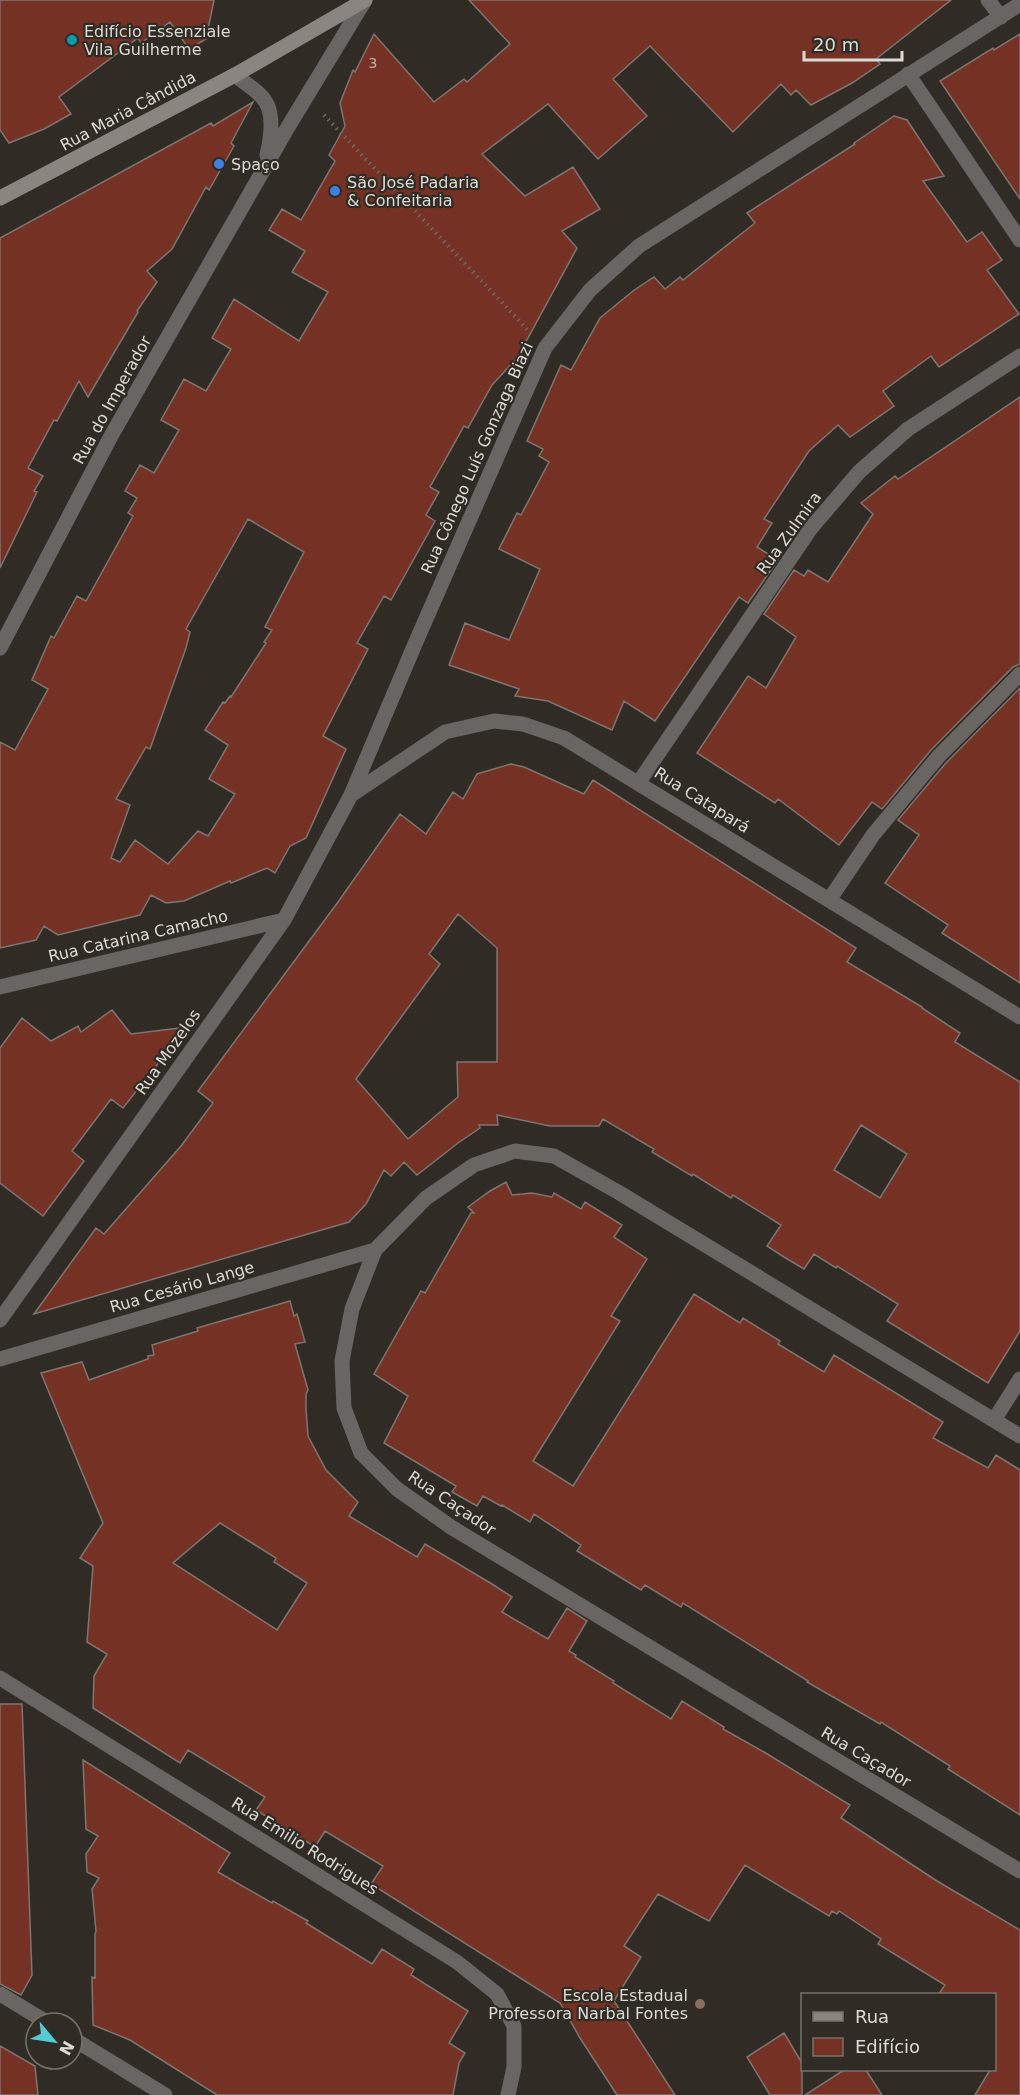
<svg xmlns="http://www.w3.org/2000/svg" width="1020" height="2095" font-family="'DejaVu Sans',sans-serif">
<style>
.building{fill:#753224;stroke:#7e7471;stroke-width:1.5;fill-rule:evenodd}
.lines{fill:none;stroke-linecap:round;stroke-linejoin:round}
.path{stroke:#6e6a64;stroke-width:4;stroke-dasharray:1.5 4.5;stroke-linecap:butt}
.minor{stroke:#686562;stroke-width:15}
.tertiary{stroke:#686562;stroke-width:15}
.secondary{stroke:#8a8580;stroke-width:15}
.culture-dot{fill:#0f9aa8;stroke:#302c25;stroke-width:2}
.shop-dot{fill:#3f7fe0;stroke:#302c25;stroke-width:2}
.education-dot{fill:#8d6e63;stroke:#302c25;stroke-width:2}
.labels{text-anchor:middle;dominant-baseline:central;stroke-width:4.5;stroke-linejoin:round;paint-order:stroke}
.number-label{font-size:14px;fill:#c2b0a9}
.poi-label{font-size:16px;fill:#dcdad5;stroke:#302c25;text-anchor:start}
.street-label{font-size:16px;fill:#dcdad5;stroke:#302c25}
</style>
<rect width="100%" height="100%" fill="#302c25"/>
<path class="building" d="M0 0H214L206 39 189 49 170 22 141 43 138 38 59 97 71 114 44 129 9 143 0 130Z
M469 0H951L876 59 880 64 852 83 811 105 796 90 791 95 781 84 733 132 650 46 613 79 647 116 598 159 548 104 482 154 525 196 573 167 600 209 562 231 577 248 517 358 492 385 468 428 464 426 430 487 439 492 426 515 435 521 391 600 384 596 357 643 368 649 323 736 346 749 306 838 290 846 275 873 267 868 231 883 230 881 184 901 166 903 151 895 140 915 58 935 44 926 36 940 0 948V742L15 750 48 689 32 680 51 636 54 638 77 596 86 601 133 516 128 513 137 498 125 491 140 465 154 473 179 430 161 420 184 379 206 391 231 349 212 338 234 299 299 341 328 292 292 272 305 251 269 230 282 209 301 220 335 161 329 155 345 126 340 103 353 70 355 72 374 34 434 102 464 79 467 82 510 44ZM248 519 304 552 265 627 272 630 264 642 266 643 231 697 230 696 225 703 223 702 205 730 228 745 209 779 235 794 208 836 198 831 168 864 135 840 120 862 111 858 130 805 116 799 146 747 150 749 186 648 190 632 186 629Z
M1020 34V199L940 81 993 48 994 50Z
M253 102 231 143 234 146 209 190 206 187 172 249 147 271 157 282 137 311 138 312 88 397 79 381 57 421 54 420 28 468 43 476 34 491 37 492 0 568V238L211 123 213 126Z
M894 116 907 120 944 176 923 181 962 235 967 242 982 232 1002 260 987 270 1019 314 939 367 931 356 883 391 894 406 850 437 838 425 809 451 764 519 772 523 757 547 778 560 748 603 739 597 655 721 624 701 612 730 548 701 515 696 519 689 449 665 465 623 509 640 540 569 499 549 517 513 521 515 549 462 539 456 543 449 527 441 561 365 571 370 600 318 633 291 654 277 665 289 680 277 683 280 755 223 747 213 855 144 854 143Z
M1020 397V664L1013 667 931 750 882 809 872 802 839 845 778 799 775 803 697 753 748 676 766 688 796 637 764 614 794 570 804 576 808 570 828 582 873 514 861 503 895 476 898 479Z
M1020 688V983L942 933 948 925 885 883 919 835 898 820 945 764Z
M511 764 524 767 584 794 593 780 856 948 847 962 922 1007V1008L960 1033 955 1042 1020 1082V1331L988 1383 887 1321 898 1304 837 1266 836 1268 814 1254 804 1269 784 1257 767 1246 781 1225 733 1195 731 1198 693 1174 692 1176 652 1152 654 1149 603 1119 599 1126H550L497 1115 498 1125H479L480 1128 458 1143 417 1175 404 1162 391 1176 384 1170 366 1204 349 1222 34 1314 96 1228 104 1234 181 1146 213 1103 198 1091 338 902 400 814 426 834 453 792 463 799 477 774ZM458 914 497 948V1062H457L458 1097 408 1139 356 1079 440 964 429 954ZM861 1125 907 1154 880 1198 834 1170Z
M112 1010 131 1034 180 1028 168 1051 123 1108 111 1099 72 1151 84 1161 43 1216 0 1183V1048L22 1018 51 1041 78 1026 81 1032Z
M506 1182 512 1195 532 1193 552 1197 554 1193 581 1209 585 1202 622 1225 614 1237 647 1259 611 1316 620 1321 533 1461 573 1486 694 1294 740 1323 743 1318 780 1341 778 1344 824 1372 834 1355 943 1422 933 1438 988 1468 996 1455 1020 1470V1815L948 1769 950 1766 881 1722 880 1724 807 1682 808 1681 683 1603 681 1607 645 1585 641 1590 615 1574 577 1551 581 1545 534 1514 530 1522 502 1505 501 1506 483 1496 477 1506 452 1492 456 1486 384 1443 408 1396 374 1374 421 1291 425 1293 471 1213H474L468 1207 490 1191Z
M290 1301 294 1316 297 1314 305 1342 295 1344 308 1390 306 1394V1409L308 1436 326 1470 358 1502 349 1516 417 1557 425 1544 492 1584 512 1597 502 1612 548 1639 567 1608 587 1621 569 1651 576 1655 575 1657 614 1681 613 1683 671 1719 682 1701 724 1727 723 1729 764 1752 850 1805 841 1818 937 1881 1020 1930V2095H975L990 2070H994V1995H938L945 1985 878 1944 881 1939 839 1911 837 1914 832 1911 829 1916 745 1865 709 1921 658 1894 624 1946 641 1957 614 2001 675 2095H617L580 2038 560 2003 371 1884 383 1866 325 1831 315 1847 256 1810 265 1797 188 1750 180 1763 93 1708 94 1676 107 1654 87 1642 93 1566 80 1558 103 1523 41 1373 82 1362 89 1380 148 1359V1356L154 1355 152 1345 198 1331 197 1328ZM220 1523 276 1558 274 1562 307 1583 277 1630 173 1563Z
M0 1704H22L32 1975 21 1995 0 1984Z
M83 1760 230 1853 218 1872 272 1903 273 1901 308 1921 306 1923 372 1964 382 1949 414 1969 411 1975 468 2011 449 2043 465 2053 459 2063 453 2095H217L130 2040 93 2025 92 1977 95 1978V1934L96 1931 92 1889 99 1878 87 1872 86 1854 98 1836 86 1829Z
M784 2033 802 2063V2095H770L747 2057Z
M0 2046 35 2066 38 2095H0Z
M844 2070H866L882 2095H805Z"/>
<g class="lines">
<path class="path" d="M324 115 528 330"/>
<path class="minor" d="M988 0 1001 17
M908 74 1020 240
M639 782 811 528 859 472 908 429 1020 356
M351 795 445 732 494 721 523 724 564 738 1020 1017
M829 900 873 835 938 757 1020 674
M0 987 284 920
M0 1320 284 920 351 795 418 637 545 348 590 290 639 246 1020 4
M0 1359 375 1250
M994 1420 1020 1379
M1020 1436 618 1192 554 1156 515 1151 474 1165 426 1198 375 1250 352 1309 342 1361 344 1408 361 1453 397 1489 451 1527 1020 1871
M0 1678 457 1962 497 1994 514 2026V2067L508 2095
M0 1994 48 2023
M72 2038 165 2095"/>
<path class="tertiary" d="M235 75C244 83 254 88 261 96 276 110 271 138 267 155
M0 648 111 436 288 127 365 0"/>
<path class="secondary" d="M0 198 235 75 365 0"/>
</g>
<circle class="culture-dot" cx="72" cy="40" r="6"/>
<g class="shop-dot">
<circle cx="219" cy="164" r="6"/>
<circle cx="335" cy="191" r="6"/>
</g>
<circle class="education-dot" cx="700" cy="2004" r="6"/>
<g class="labels">
<g class="number-label">
<text x="373" y="63">3</text>
</g>
<g class="poi-label">
<text x="84" y="31">Edifício Essenziale<tspan x="84" dy="18">Vila Guilherme</tspan></text>
<text x="231" y="164">Spaço</text>
<text x="347" y="182">São José Padaria<tspan x="347" dy="18">&amp; Confeitaria</tspan></text>
<text x="688" y="1995" text-anchor="end">Escola Estadual<tspan x="688" dy="18">Professora Narbal Fontes</tspan></text>
</g>
<g class="street-label">
<text transform="translate(128 111) rotate(-28)">Rua Maria Cândida</text>
<text transform="translate(112 400) rotate(-61)">Rua do Imperador</text>
<text transform="translate(477 458) rotate(-66)">Rua Cônego Luís Gonzaga Biazi</text>
<text transform="translate(789 533) rotate(-54)">Rua Zulmira</text>
<text transform="translate(702 800) rotate(32)">Rua Catapará</text>
<text transform="translate(138 936) rotate(-13)">Rua Catarina Camacho</text>
<text transform="translate(168 1052) rotate(-55)">Rua Mozelos</text>
<text transform="translate(182 1287) rotate(-16)">Rua Cesário Lange</text>
<text transform="translate(452 1503) rotate(34)">Rua Caçador</text>
<text transform="translate(866 1757) rotate(31)">Rua Caçador</text>
<text transform="translate(305 1846) rotate(32)">Rua Emilio Rodrigues</text>
</g>
</g>
<rect x="801" y="1993" width="195" height="78" fill="#302c25" stroke="#75726b" stroke-width="1.5"/>
<rect x="813" y="2012" width="30" height="9" fill="#8a8580" stroke="#75726b" stroke-width="1.5"/>
<text x="855" y="2023" font-size="18" fill="#dcdad5">Rua</text>
<rect x="813" y="2038" width="30" height="18" fill="#753224" stroke="#75726b" stroke-width="1.5"/>
<text x="855" y="2053" font-size="18" fill="#dcdad5">Edifício</text>
<g transform="translate(54 2041) rotate(119)"><circle r="28" fill="#302c25" stroke="#75726b" stroke-width="1.5"/>
<path d="M0-4.5L10 22L0 15L-10 22Z" fill="#52cbd7"/>
<text y="-9" font-size="16" font-weight="bold" text-anchor="middle" fill="#dcdad5">N</text>
</g>
<path d="M804 51v9h98v-9" fill="none" stroke="#dcdad5" stroke-width="3"/>
<text x="813" y="51" font-size="18" fill="#dcdad5" stroke="#302c25" stroke-width="4.5" paint-order="stroke">20 m</text>
</svg>
